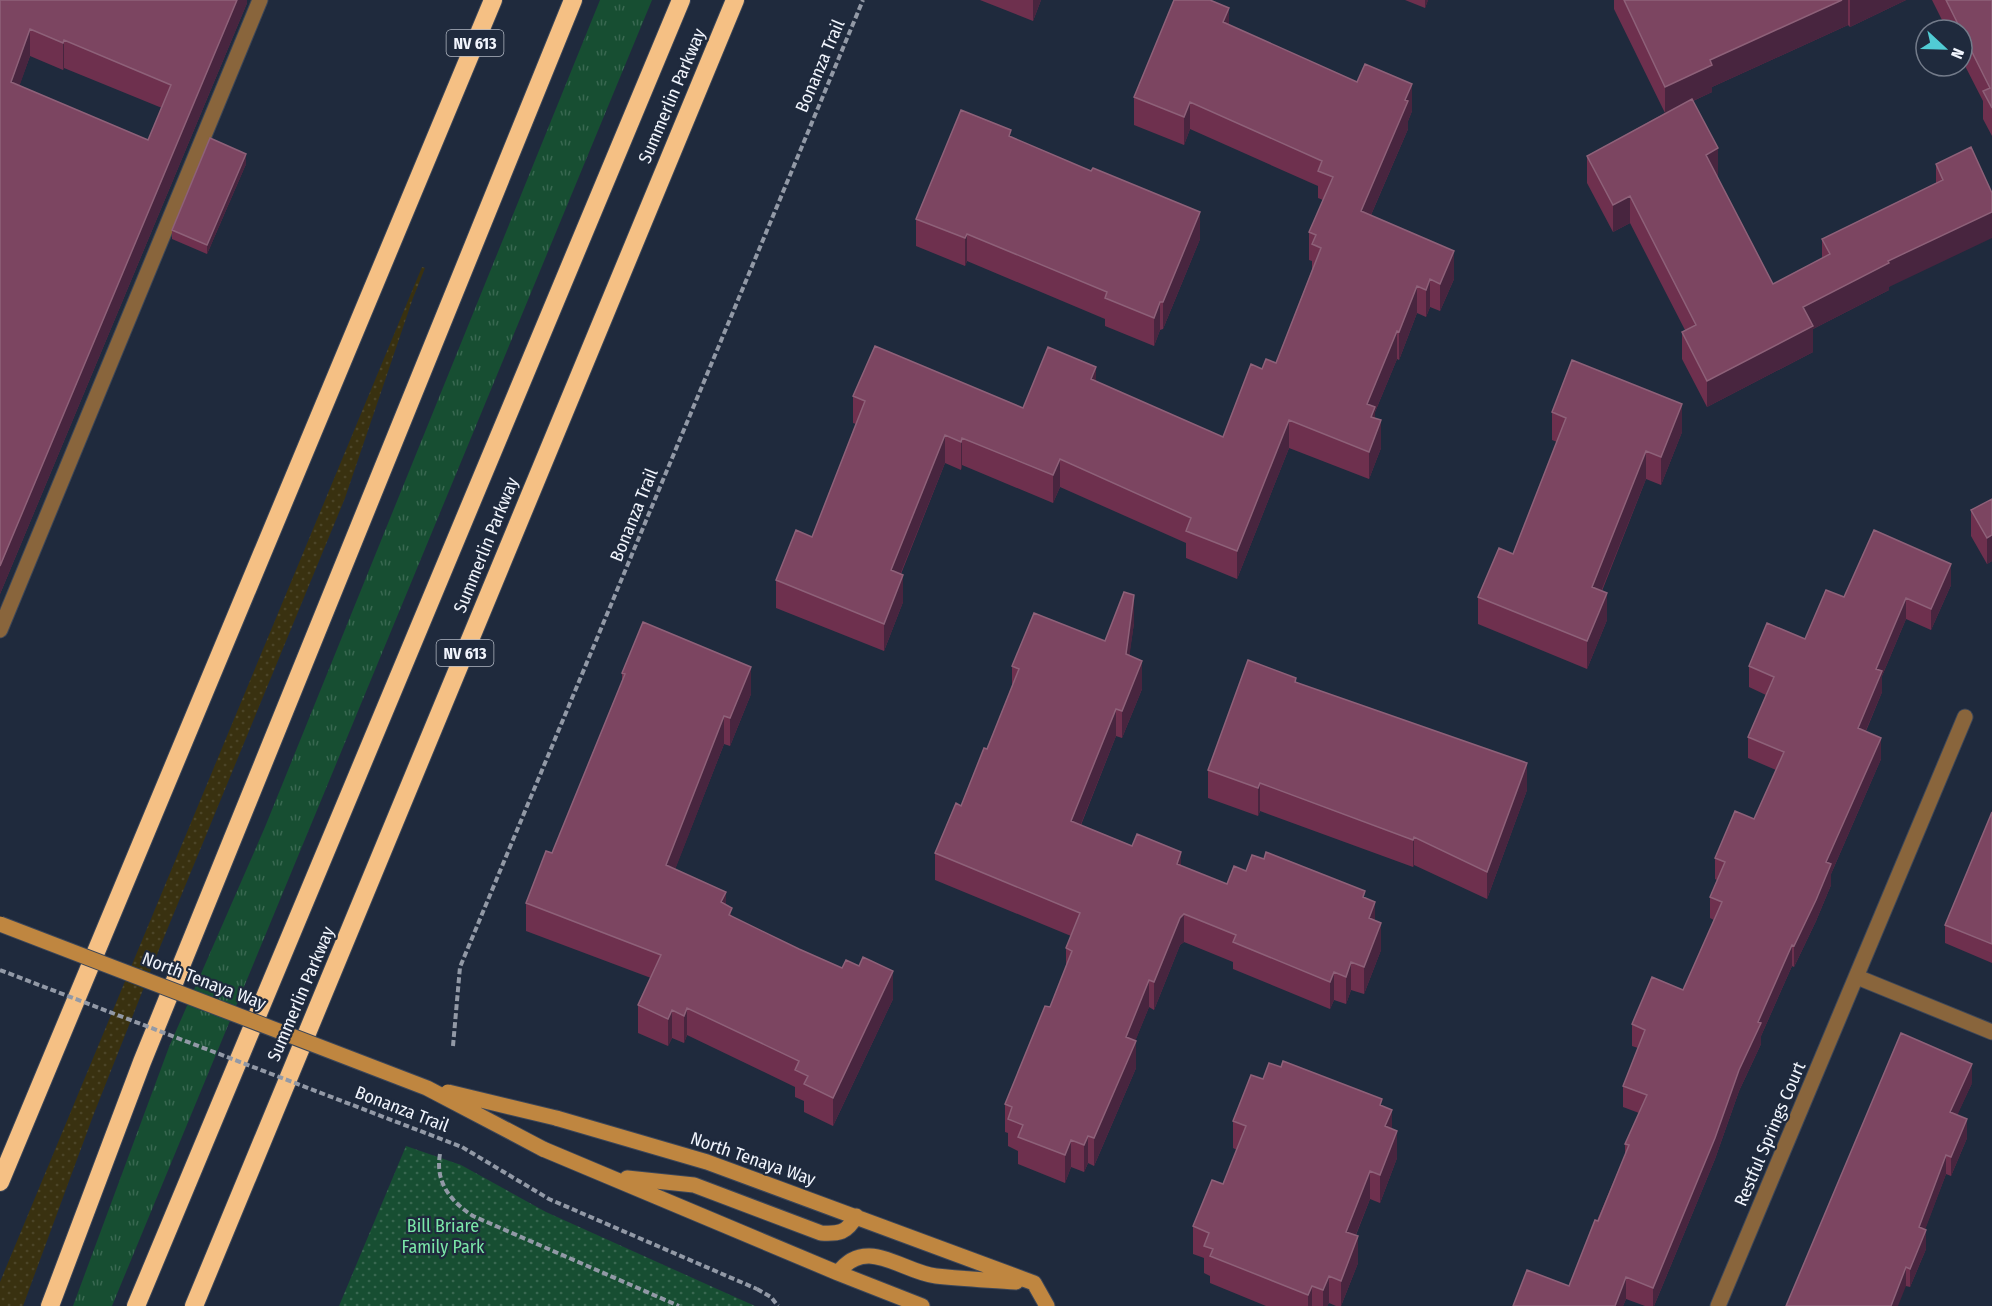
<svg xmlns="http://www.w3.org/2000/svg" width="1992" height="1306" font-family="'Fira Sans Condensed',sans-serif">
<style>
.grass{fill:url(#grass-tufts)}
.sand{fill:url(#sand-dots)}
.park{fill:url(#park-dots)}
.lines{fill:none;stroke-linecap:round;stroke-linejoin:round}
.street-casing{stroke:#3c4658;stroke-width:17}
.secondary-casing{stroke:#3c4658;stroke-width:17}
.highway-casing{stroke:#3c4658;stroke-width:20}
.path{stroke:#9299a6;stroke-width:4;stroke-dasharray:6 3;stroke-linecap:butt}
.street{stroke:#89653c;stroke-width:15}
.secondary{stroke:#bf8640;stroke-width:15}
.highway{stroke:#f5c084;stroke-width:18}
.secondary-bridge-casing{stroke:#3c4658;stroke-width:17;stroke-linecap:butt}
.path-bridge{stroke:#9299a6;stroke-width:4;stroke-dasharray:6 3;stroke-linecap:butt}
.secondary-bridge{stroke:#bf8640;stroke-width:15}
.wall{fill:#6e304e;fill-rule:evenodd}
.shaded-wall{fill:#48253f}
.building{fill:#7c4561;stroke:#8e6179;stroke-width:1.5;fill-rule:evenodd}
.labels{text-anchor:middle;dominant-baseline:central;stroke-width:4.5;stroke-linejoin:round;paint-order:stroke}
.shield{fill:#1f2a3d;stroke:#b2b8c3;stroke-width:1.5}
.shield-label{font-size:16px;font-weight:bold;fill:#f1f5fd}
.street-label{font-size:18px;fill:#f1f5fd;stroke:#1f2a3d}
.park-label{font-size:18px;fill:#7be7a9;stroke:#1f2a3d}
</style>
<defs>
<pattern id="grass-tufts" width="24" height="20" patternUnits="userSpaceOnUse" patternTransform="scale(1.5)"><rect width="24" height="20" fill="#174e32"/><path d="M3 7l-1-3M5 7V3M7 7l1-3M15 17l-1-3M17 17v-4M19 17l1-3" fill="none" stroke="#396851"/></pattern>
<pattern id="sand-dots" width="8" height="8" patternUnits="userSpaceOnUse" patternTransform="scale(1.5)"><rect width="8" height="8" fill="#393110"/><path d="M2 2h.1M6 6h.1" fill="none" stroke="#4c4528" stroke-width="1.8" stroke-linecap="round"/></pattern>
<pattern id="park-dots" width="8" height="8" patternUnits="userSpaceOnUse" patternTransform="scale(1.5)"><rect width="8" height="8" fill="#174e32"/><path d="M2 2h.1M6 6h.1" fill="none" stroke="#396851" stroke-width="1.8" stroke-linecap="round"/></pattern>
</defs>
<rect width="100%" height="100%" fill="#1f2a3d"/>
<path class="grass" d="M600 0H652L112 1306H73L169 1047 265 827Z"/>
<path class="sand" d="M422 267 425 268 413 298 345 498 160 947 93 1116 23 1306H0V1282Z"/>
<path class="park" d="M406 1146 461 1165 546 1212 755 1306H339Z"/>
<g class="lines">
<g class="street-casing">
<path id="street" d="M0 630 260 0
M1857 977 1992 1032
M1718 1306 1965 717"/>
</g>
<g class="secondary-casing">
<path id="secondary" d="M556 1118 707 1162 1034 1283 1047 1306
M543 1149 838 1273 922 1306
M627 1178 694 1185 821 1233C839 1234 847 1233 856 1216
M838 1273C866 1235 902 1272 936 1276 963 1279 990 1280 1016 1282"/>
</g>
<g class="highway-casing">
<path id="highway" d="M0 1182 493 0
M50 1306 142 1062 573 0
M136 1306 681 0
M194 1306 735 0"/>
</g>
<path class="path" d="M453 1046 460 967 863 0
M440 1154C435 1182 450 1201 473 1216L679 1306
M757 1289 771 1297 778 1306"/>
<use href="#street" class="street"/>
<use href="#secondary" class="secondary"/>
<use href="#highway" class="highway"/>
<g class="secondary-bridge-casing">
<path id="secondary-bridge" d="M0 924 427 1088 543 1149
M448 1092 556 1118"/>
</g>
<path class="path-bridge" d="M0 970 462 1147 549 1199 757 1289"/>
<use href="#secondary-bridge" class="secondary-bridge"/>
</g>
<path class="wall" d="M0 0H247V3L0 594ZM30 56 63 70 64 68 162 108 148 140 19 86Z
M980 0H1041L1033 21Z
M1405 0H1428L1425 8Z
M1614 0H1906L1850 27 1848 25 1712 87V92L1693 101 1718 175 1717 176 1773 284 1822 258V239L1936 183V164L1971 147 1889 287V290L1813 329V352L1707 407 1682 359V332L1685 330 1630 223 1613 232 1587 183V156L1665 113 1614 9Z
M1932 0H1992V136L1983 119V101L1962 60V30H1947Z
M1229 25 1412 111 1408 121V129L1371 215 1454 279 1440 311 1430 307 1426 317 1417 313 1399 360 1397 359 1375 412V419L1381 448 1369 479 1289 448 1237 579 1186 558V543L1060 487 1053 503 962 465 961 470 945 463 901 574 903 602 884 651 776 608V580L812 537 856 424 853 423V396L1023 408 1096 381 1223 437 1262 369 1276 363 1312 270V261L1309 260V232L1323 200 1318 198V186L1190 129 1184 145 1134 125V97Z
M1011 137 1200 239 1163 329 1160 330 1154 346 1105 326V319L967 261 965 266 916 246V219Z
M246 164 207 254 172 239V230Z
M1552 412 1682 432 1661 485 1646 479 1602 591 1607 620 1587 669 1478 624V597L1513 554 1557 442 1552 440Z
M1992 499V561L1987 564 1971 536V510Z
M1951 585 1931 630 1906 619 1882 676V692L1866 731 1881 759 1831 874V885L1816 921 1794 967 1792 966 1761 1036V1044L1739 1091 1715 1159 1654 1306H1645L1626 1299 1623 1306H1513L1569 1286 1625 1155V1144L1639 1113 1623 1107V1086L1638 1048 1632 1046V1024L1683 990 1714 920 1710 918V897L1717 880 1715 879V858L1754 819 1776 770 1748 758V737L1766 695 1749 687V666L1805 639 1844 597Z
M1134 623 1129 656 1142 689 1122 738 1116 736 1081 825 1227 884 1246 871 1365 898 1375 920 1381 950 1364 994 1351 990 1346 1004 1334 1000 1330 1009 1233 969V962L1184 942 1180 945 1154 1010 1149 1007 1135 1041 1136 1068 1094 1166 1088 1163 1084 1172 1071 1167 1065 1183 1018 1164V1151L1008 1146V1133L1005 1132V1104L1050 1007 1066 966V948L1071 936 935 880V853L961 806 987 749 1012 687V666L1105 641Z
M622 673 751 694 730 746 724 744 675 869 726 905 732 917 893 999 833 1126 804 1112V1101L795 1097V1087L687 1035 684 1043 672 1038 668 1046 638 1033V1005L651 978 526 931V903L552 853 622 681Z
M1296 682 1527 790 1487 899 1414 865 1413 867 1260 811 1258 816 1208 798V770Z
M1992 812V963L1945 943V925Z
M1263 1079 1382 1107 1392 1129 1397 1158 1380 1203 1370 1199 1356 1235 1358 1263 1341 1306H1336L1329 1303 1327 1306H1266L1210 1283V1276L1204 1273V1258L1193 1254V1226L1223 1184 1237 1150 1233 1148V1121Z
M1972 1083 1957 1115 1967 1138 1951 1176 1946 1174 1925 1229 1926 1249 1910 1287 1906 1286 1786 1306Z"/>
<path class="shaded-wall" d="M237 0H247V3L0 594V566Z
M1033 0H1041L1033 21Z
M1425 0H1428L1425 8Z
M1842 0H1848V25L1712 87V92L1665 114V87L1710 60Z
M1850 0H1906L1850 27Z
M1229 8V35L1223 22Z
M30 29V56L11 110V82Z
M64 40V68L63 70V43Z
M1412 84V111L1408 121V129L1361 238V211Z
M1190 102V129L1184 145V117Z
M1718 148V175L1706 182V155Z
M246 154V164L207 254V245Z
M1630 196V223L1613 232V205Z
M1200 212V239L1163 329V302Z
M1992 212V238L1889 287V290L1813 329V352L1707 407V381L1803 307 1888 261Z
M967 234V261L965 266V238Z
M1454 251V279L1440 311V284Z
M1430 279V307L1426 317V290Z
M1417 286V313L1399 360V332Z
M1160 302V330L1154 346V318Z
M1397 331V359L1375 412V434L1367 404Z
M1096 367V394L1091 379Z
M1682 404V432L1661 485V457Z
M1289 420V448L1237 579V551Z
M1381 420V448L1369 479V452Z
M945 435V463L891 597V570Z
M962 438V465L961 470V442Z
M1646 451V479L1592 614V587Z
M1060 459V487L1053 503V475Z
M1992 535V561L1987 564V538Z
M1951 564V585L1931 630V609Z
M903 575V602L884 651V624Z
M1607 593V620L1587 669V641Z
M1134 595V623L1126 681V654Z
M1906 598V619L1882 676V692L1858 749V728L1876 669Z
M1142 661V689L1122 738V711Z
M751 667V694L730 746V718Z
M1116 709V736L1071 849V821Z
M724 716V744L666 893V865Z
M1881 738V759L1831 874V885L1816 921 1794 967V946L1826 862Z
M1527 763V790L1487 899V872Z
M1260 783V811L1258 816V788Z
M1414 837V865L1413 867V840Z
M1181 852V879L1177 864Z
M726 892V920L721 902Z
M1375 902V929L1369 918Z
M1184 914V942L1180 945 1154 1010V982L1180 918Z
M1381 923V950L1364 994V967Z
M1792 945V966L1761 1036V1044L1739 1091 1715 1159 1654 1306H1653V1288L1758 1022Z
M1351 962V990L1346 1004V977Z
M893 971V999L833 1126V1098Z
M1334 972V1000L1330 1009V982Z
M1149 980V1007L1126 1064V1037Z
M687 1008V1035L684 1043V1016Z
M672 1010V1038L668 1046V1019Z
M1136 1041V1068L1094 1166V1138Z
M1972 1064V1083L1950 1131V1112Z
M1392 1110V1138L1385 1126Z
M1967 1119V1138L1951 1176V1157Z
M1397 1131V1158L1380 1203V1175Z
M1088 1136V1163L1084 1172V1145Z
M1071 1140V1167L1065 1183V1155Z
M1946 1155V1174L1919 1246V1227Z
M1370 1171V1199L1346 1259V1232Z
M1926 1230V1249L1910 1287V1269Z
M1358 1236V1263L1341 1306V1281Z
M1906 1267V1286L1898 1306H1891Z
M1329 1276V1303L1327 1306H1323V1290Z
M1626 1277V1299L1623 1306H1615Z
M1312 1286V1306H1308V1295Z"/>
<path class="building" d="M0 0H237L0 566ZM30 29 63 43 64 40 171 85 148 140 11 82Z
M1174 0H1210L1229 8 1223 22 1357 82 1365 64 1412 84 1405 100 1408 101 1361 211 1454 251 1440 284 1430 279 1426 290 1417 286 1399 332 1397 331 1367 404 1375 407 1371 417 1381 420 1369 452 1289 420 1237 551 1186 531 1191 518 1060 459 1053 475 962 438 961 442 945 435 891 570 903 575 884 624 776 580 796 530 812 537 865 401 853 396 875 346 1023 408 1048 347 1096 367 1091 379 1223 437 1251 364 1262 369 1266 359 1276 363 1321 248 1312 244 1316 235 1309 232 1333 177 1318 171 1322 161 1190 102 1184 117 1134 97Z
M1624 0H1842L1710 60 1712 65 1665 87Z
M1946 0H1992V108L1983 91 1990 88 1962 32V30H1961Z
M1692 99 1718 148 1706 155 1773 284 1830 254 1822 239 1943 180 1936 164 1971 147 1992 193V212L1888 261 1889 263 1803 307 1813 326 1707 381 1682 332 1696 325 1630 196 1613 205 1587 156Z
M961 110 1011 130 1009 136 1091 171 1093 168 1200 212 1163 302H1160L1154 318 1105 298 1107 292 967 234 965 238 916 219Z
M210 138 246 154 207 245 172 230Z
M1572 360 1682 404 1661 457 1646 451 1592 587 1607 593 1587 641 1478 597 1499 548 1513 554 1566 418 1552 412Z
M1992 499V535L1987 538 1971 510Z
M1874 530 1951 564 1931 609 1906 598 1876 669 1882 671 1858 728 1881 738 1826 862 1831 864 1816 900 1794 946 1792 945 1758 1022 1761 1023 1739 1070 1715 1138 1653 1288 1626 1277 1615 1306H1513L1527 1270 1569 1286 1595 1220 1598 1221 1629 1145 1625 1144 1647 1095 1623 1086 1645 1030 1632 1024 1652 977 1683 990 1722 902 1710 897 1725 862 1715 858 1735 811 1754 819 1784 752 1748 737 1774 677 1749 666 1767 623 1805 639 1826 590 1844 597Z
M1124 592 1134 595 1126 654 1142 661 1122 711 1116 709 1071 821 1132 846 1137 834 1181 852 1177 864 1227 884 1234 866 1246 871 1252 855 1264 859 1266 852 1365 891 1363 897 1375 902 1369 918 1381 923 1364 967 1351 962 1346 977 1334 972 1330 982 1233 942 1236 935 1184 914 1180 918 1154 982 1149 980 1126 1037 1136 1041 1094 1138 1088 1136 1084 1145 1071 1140 1065 1155 1018 1137 1023 1125 1008 1119 1012 1107 1005 1104 1045 1006 1050 1007 1072 951 1066 948 1080 913 935 853 956 803 961 806 984 748 987 749 1019 669 1012 666 1034 613 1105 641Z
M643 622 751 667 730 718 724 716 666 865 726 892 721 902 732 908 729 915 799 949 842 968 846 960 859 966 863 957 893 971 833 1098 804 1084 808 1076 795 1070 799 1061 687 1008 684 1016 672 1010 668 1019 638 1005 661 955 526 903 546 851 552 853 625 674 622 673Z
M1248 660 1296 678 1295 682 1527 763 1487 872 1414 837 1413 840 1260 783 1258 788 1208 770Z
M1992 812V944L1945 925Z
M1901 1033 1972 1064 1950 1112 1967 1119 1951 1157 1946 1155 1919 1227 1926 1230 1910 1269 1906 1267 1891 1306H1786Z
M1283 1061 1382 1099 1380 1105 1392 1110 1385 1126 1397 1131 1380 1175 1370 1171 1346 1232 1358 1236 1341 1281 1329 1276 1323 1290 1312 1286 1308 1295 1210 1256 1213 1249 1204 1246 1209 1233 1193 1226 1212 1180 1223 1184 1246 1126 1233 1121 1251 1075 1263 1079 1269 1063 1281 1067Z"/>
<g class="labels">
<g class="shield">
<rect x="446.5" y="30" width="57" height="26" rx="4.5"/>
<rect x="436.5" y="640" width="57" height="26" rx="4.5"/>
</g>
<g class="shield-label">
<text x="475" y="43">NV 613</text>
<text x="465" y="653">NV 613</text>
</g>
<g class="street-label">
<text transform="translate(820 66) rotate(-67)">Bonanza Trail</text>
<text transform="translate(672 96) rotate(-67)">Summerlin Parkway</text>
<text transform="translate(634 515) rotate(-68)">Bonanza Trail</text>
<text transform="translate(486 545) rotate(-68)">Summerlin Parkway</text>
<text transform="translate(204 981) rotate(21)">North Tenaya Way</text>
<text transform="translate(301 994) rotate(-67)">Summerlin Parkway</text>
<text transform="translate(402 1109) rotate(21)">Bonanza Trail</text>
<text transform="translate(1770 1134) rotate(-67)">Restful Springs Court</text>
<text transform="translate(753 1159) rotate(19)">North Tenaya Way</text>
</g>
<g class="park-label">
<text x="443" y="1226">Bill Briare<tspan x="443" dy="21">Family Park</tspan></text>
</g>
</g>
<g transform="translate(1944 48) rotate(112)"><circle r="28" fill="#1f2a3d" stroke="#737b8a" stroke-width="1.5"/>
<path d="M0-4.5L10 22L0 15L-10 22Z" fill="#51ccd4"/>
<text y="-9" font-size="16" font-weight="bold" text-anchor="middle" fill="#f1f5fd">N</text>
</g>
</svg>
